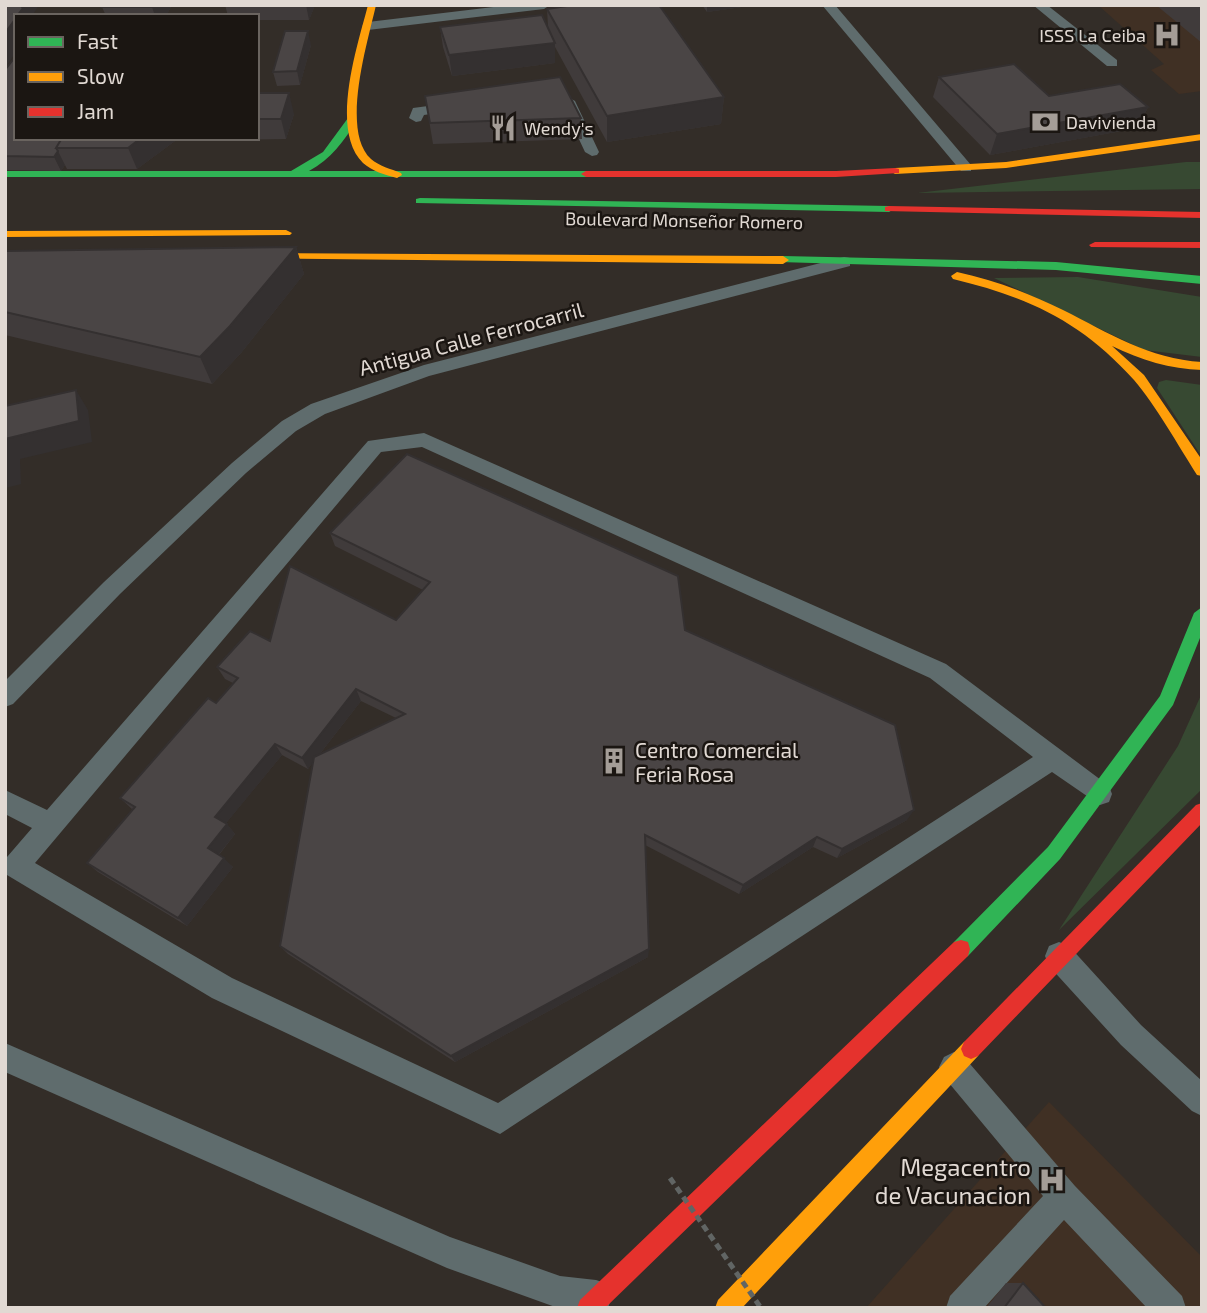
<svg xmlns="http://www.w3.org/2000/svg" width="1207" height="1313" font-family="'Exo 2',sans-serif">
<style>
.built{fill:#403024}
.green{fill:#374932}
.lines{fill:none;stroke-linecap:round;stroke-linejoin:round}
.lane{fill:#5f6c6d;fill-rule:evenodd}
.fast{fill:#30b455;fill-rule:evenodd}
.slow{fill:#ff9f0a;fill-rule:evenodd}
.jam{fill:#e5322d;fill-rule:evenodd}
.path-bridge{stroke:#616564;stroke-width:5;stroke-dasharray:7 4.5;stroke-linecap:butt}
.wall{fill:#403b3b;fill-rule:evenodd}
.shaded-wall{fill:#343030}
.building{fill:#4a4545;stroke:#343030;stroke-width:2}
.labels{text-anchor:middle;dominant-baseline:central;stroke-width:5;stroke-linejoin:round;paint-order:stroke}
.far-poi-label{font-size:18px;fill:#e1d9d3;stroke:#1b1612;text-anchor:start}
.far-street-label{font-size:18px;fill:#e1d9d3;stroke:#1b1612}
.street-label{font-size:21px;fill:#e1d9d3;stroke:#1b1612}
.poi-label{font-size:21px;fill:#e1d9d3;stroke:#1b1612;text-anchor:start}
.near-poi-label{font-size:24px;fill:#e1d9d3;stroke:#1b1612;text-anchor:end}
</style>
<rect width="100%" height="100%" fill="#332d28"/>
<path class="built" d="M1098 5H1202V91L1179 94 1151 70 1164 64Z
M1049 1102 1202 1257V1308H866Z"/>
<path class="green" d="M1186 162H1202V189L917 193Z
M1078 277 1202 297V357L1144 350 994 278Z
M1166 380 1202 385V457L1157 388 1159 382Z
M1202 693V789L1059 930 1178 746Z"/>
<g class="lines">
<path class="lane" d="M510 5H550L544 9 368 30 362 26 368 22Z
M822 5H835L971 165V171H961Z
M1033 5H1047L1117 60V66H1107Z
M568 97 575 101 599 152 597 155 592 156 585 152 561 101Z
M458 102 463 103V109L424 115 421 121 416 122 409 118 413 108Z
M844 257 850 258V266L429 376 325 414 296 431 246 473 120 594 13 704 5 707V681L104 582 232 463 282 421 311 404 424 365Z
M424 433 946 664 1109 786 1112 794 1109 802 1100 805 1052 772 500 1134 212 998 7 875V857L32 828 5 814V790L47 810 368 441ZM422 447 930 678 1033 757 498 1103 232 978 35 863 381 452Z
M1059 942 1069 946 1141 1025 1202 1081V1116L1192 1111 1121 1045 1049 966 1045 956 1049 946Z
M5 1043 450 1237 560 1276 596 1280 608 1284 612 1296 608 1308H558L447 1268 5 1072Z
M954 1052 964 1057 1075 1186 1182 1296 1186 1308H1147L1064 1220 984 1308H946L950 1296 1043 1196 944 1077 939 1067 944 1057Z"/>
<path class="fast" d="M352 117 357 120C344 141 331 159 309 171H586L591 174 586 177H5V171H291L323 152 348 118Z
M420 198 889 206 894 209 889 212 416 203V199Z
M783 256 1056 262 1202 276V284L1056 270 779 262 777 260Z
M1202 607V633L1173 705 1060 859 968 956 961 958 954 956 952 949 954 942 1048 847 1160 696 1194 613Z"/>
<path class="slow" d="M368 5H376C368 41 340 131 371 159 379 166 391 169 401 173L402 175 397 178C385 175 372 171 363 163 329 130 358 44 368 5Z
M1202 134V140L1006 168 895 174 890 171 895 168 1006 162Z
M286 230 292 233 290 235 5 237V231Z
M245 253 783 256 789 260 783 264 241 258 239 256Z
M957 272C994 280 1029 293 1063 310 1109 333 1149 359 1202 362V370C1170 369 1141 360 1112 346L1144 375 1202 460V476L1197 475C1178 445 1156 406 1134 380 1081 321 1028 297 953 279L951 276Z
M971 1039 978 1042 981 1049 978 1056 742 1308H715L718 1300 964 1042Z"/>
<path class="jam" d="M895 168 899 169V173L836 177H586L581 174 586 171H836Z
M889 206 1202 212V218L885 211V207Z
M1095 242H1202V248L1091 247 1089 245Z
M1202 803V823L978 1056 971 1059 964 1056 961 1049 964 1042 1196 805Z
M961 940 968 942 970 949 968 956 605 1308H577L580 1300 954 942Z"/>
<path class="path-bridge" d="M670 1178 761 1308"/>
</g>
<path class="wall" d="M172 5 166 16H106L102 7Z
M225 5H315L309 20H257V16H228Z
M702 5H756L707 12Z
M1156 5H1202V43Z
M547 9 724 97 721 124 607 142 555 47V63L452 76 443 47 440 27H548Z
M311 45 300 85 277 86 273 72Z
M5 70 16 138H257V93L294 114 286 139 175 141 137 169H67L65 165 61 171 5 170Z
M939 77 1049 96 1148 107 1138 128 990 155 933 97Z
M425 96 581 118 582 139 433 144Z
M296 247 304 274 241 353 212 384 5 335V251Z
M330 533 685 630 907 820 837 858 813 847 739 894 645 845 648 957 455 1062 288 954 280 946 313 762 308 769 282 755 226 823 235 834 219 855 233 867 187 926 98 872 87 863 133 810 120 798 216 703 233 683 225 679 217 667 270 641 396 620 423 590 335 546ZM361 701 396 718 319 755Z
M1006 1283H1023L1046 1308H986Z"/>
<path class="shaded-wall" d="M19 5H39L32 16H17Z
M153 5H172L166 16H155L152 7Z
M306 5H315L309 20Z
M707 5H756L707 12Z
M16 18V52L5 68V33Z
M308 31 311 45 300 85 297 71Z
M555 43V63L452 76 449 55Z
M289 93 294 114 286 139 281 119Z
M724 97 721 124 607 142V116Z
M1148 107 1138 128 990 155 997 134Z
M141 138H174L175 141 137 169 128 148Z
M58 151 65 165 61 171 54 157Z
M296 247 304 274 241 353 212 384 200 357Z
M76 390 88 410 92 442 20 459 21 484 5 488V439Z
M356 689 361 701 308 769 302 758Z
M275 744 282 755 223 827 215 817Z
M914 810 907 820 837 858 842 849Z
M227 824 235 834 216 858 208 848Z
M817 837 813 847 739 894 743 885Z
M224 858 233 867 187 926 178 918Z
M649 949 648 957 455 1062 451 1056Z"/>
<path class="building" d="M5 5H20L23 8 17 16H16V18L5 33Z
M103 5H153L152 7H102Z
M574 5H659L724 97 607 116 547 9Z
M542 15 555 43 449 55 440 27Z
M285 31H308L297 71 273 72Z
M16 56V138H62L56 148 58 151 54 157 5 156V70Z
M1014 64 1049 96 1120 84 1148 107 997 134 939 77Z
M560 77 581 118 430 123 425 96Z
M257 93H289L281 119H257Z
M62 138H141L128 148H56Z
M296 247 230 326 200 357 5 312V251Z
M76 390 79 421 5 439V406Z
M407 454 678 576 685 630 895 725 914 810 842 849 817 837 743 885 645 835 649 949 451 1056 280 946 314 757 405 714 356 689 302 758 275 744 215 817 227 824 208 848 224 858 178 918 87 863 135 807 120 798 208 698 216 703 238 678 217 667 250 631 270 641 290 566 396 620 430 582 330 533Z
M1023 1283 1046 1308H1004Z"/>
<defs>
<g id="hospital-bare" transform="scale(2.1)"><path d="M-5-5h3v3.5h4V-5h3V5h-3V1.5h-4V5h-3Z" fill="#a49d97" stroke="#1b1612" stroke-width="2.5" paint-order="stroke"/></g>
<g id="bank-bare" transform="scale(2.1)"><path d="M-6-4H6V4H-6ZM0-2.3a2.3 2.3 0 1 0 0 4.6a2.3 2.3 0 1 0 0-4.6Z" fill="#a49d97" stroke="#1b1612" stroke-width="2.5" paint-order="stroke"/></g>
<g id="restaurant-bare" transform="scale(2.1)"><path d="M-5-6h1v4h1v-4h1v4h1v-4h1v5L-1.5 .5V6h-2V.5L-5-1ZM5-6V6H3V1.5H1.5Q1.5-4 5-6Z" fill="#a49d97" stroke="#1b1612" stroke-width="2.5" paint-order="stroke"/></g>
<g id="building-bare" transform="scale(2.1)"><path d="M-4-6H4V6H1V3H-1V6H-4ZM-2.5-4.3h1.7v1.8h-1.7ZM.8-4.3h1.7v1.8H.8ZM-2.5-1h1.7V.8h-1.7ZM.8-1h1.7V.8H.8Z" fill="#a49d97" stroke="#1b1612" stroke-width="2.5" paint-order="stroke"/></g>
</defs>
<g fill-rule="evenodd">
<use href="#hospital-bare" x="1167" y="35"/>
<use href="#bank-bare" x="1045" y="122"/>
<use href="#restaurant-bare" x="503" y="128"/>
<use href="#building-bare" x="614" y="761"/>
<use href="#hospital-bare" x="1052" y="1180"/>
</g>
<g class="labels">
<g class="far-poi-label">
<text x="1146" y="35" text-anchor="end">ISSS La Ceiba</text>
<text x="1066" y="122">Davivienda</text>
<text x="524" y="128">Wendy's</text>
</g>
<g class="far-street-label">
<text transform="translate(684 220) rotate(1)">Boulevard Monseñor Romero</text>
</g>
<g class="street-label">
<text transform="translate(471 338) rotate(-15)">Antigua Calle Ferrocarril</text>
</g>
<g class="poi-label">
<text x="635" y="749">Centro Comercial<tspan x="635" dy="24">Feria Rosa</tspan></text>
</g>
<g class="near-poi-label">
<text x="1031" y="1166">Megacentro<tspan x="1031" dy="28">de Vacunacion</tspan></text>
</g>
</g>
<rect width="1207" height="1313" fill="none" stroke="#e1d9d3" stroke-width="14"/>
<rect x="14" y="14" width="245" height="126" fill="#1b1612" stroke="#6a645f" stroke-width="2"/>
<rect x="28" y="37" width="35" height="10" fill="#30b455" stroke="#6a645f" stroke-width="2"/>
<text x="77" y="49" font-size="21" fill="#e1d9d3">Fast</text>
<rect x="28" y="72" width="35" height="10" fill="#ff9f0a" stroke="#6a645f" stroke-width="2"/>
<text x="77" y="84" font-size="21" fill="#e1d9d3">Slow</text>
<rect x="28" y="107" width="35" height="10" fill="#e5322d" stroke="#6a645f" stroke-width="2"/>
<text x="77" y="119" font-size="21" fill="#e1d9d3">Jam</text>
</svg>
